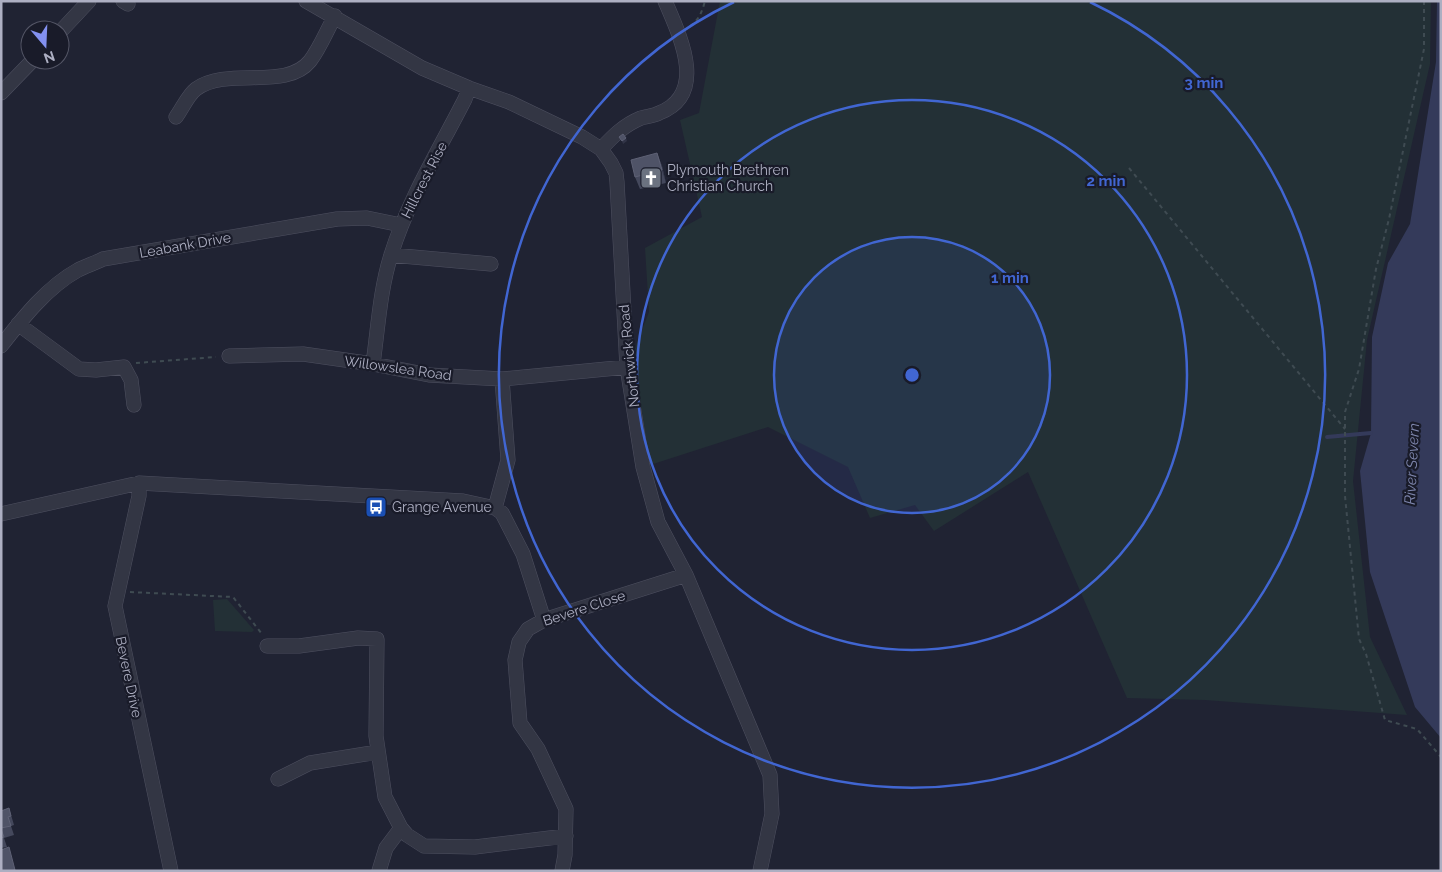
<svg xmlns="http://www.w3.org/2000/svg" width="1442" height="872" font-family="Raleway,sans-serif">
<style>
.green{fill:#233036}
.water{fill:#343a5a}
.lines{fill:none;stroke-linecap:round;stroke-linejoin:round}
.stream{stroke:#343a5a;stroke-width:4}
.minor-casing{stroke:#4e5060;stroke-width:15}
.path{stroke:#3f4b52;stroke-width:2;stroke-dasharray:4 4;stroke-linecap:butt}
.minor{stroke:#333644;stroke-width:14}
.wall{fill:#44485c}
.shaded-wall{fill:#313447}
.building{fill:#4f5367;stroke:#5e6175}
.ring{fill:none;stroke:#4166d2;stroke-width:2.5}
.labels{text-anchor:middle;dominant-baseline:central;stroke-width:4.5;stroke-linejoin:round;paint-order:stroke}
.poi-label{font-size:14px;fill:#adafc2;stroke:#191b29;text-anchor:start}
.street-label{font-size:14px;fill:#adafc2;stroke:#191b29}
.water-label{font-size:15px;font-style:italic;fill:#7e86ad;stroke:#191b29}
.centre{fill:#4166d2;stroke:#191b29;stroke-width:2.5}
.ring-label{font-size:15px;text-anchor:middle;font-weight:bold;fill:#4166d2;stroke:#191b29;stroke-width:4.5;stroke-linejoin:round;paint-order:stroke}
</style>
<rect width="100%" height="100%" fill="#202333"/>
<path class="green" d="M720 1H1431L1430 64 1367 340 1353 481 1370 637 1407 715 1205 700 1127 698 1028 472 934 531 915 505 870 518 848 467 768 427 650 465 633 353 649 312 645 248 702 217 680 120 699 113Z
M227 599 254 630 252 632 215 631 213 600Z"/>
<path class="water" d="M1437 1H1441V738L1415 707 1370 572 1360 471 1371 433 1372 337 1388 263 1410 224 1436 62Z"/>
<g class="lines">
<path class="stream" d="M1327 437 1371 433"/>
<g class="minor-casing">
<path id="minor" d="M123 1 128 4
M306 1 422 68 469 88 509 102 582 137 601 149 611 163 616 173 617 182 627 367 643 467 658 522 686 575 770 775 772 814 760 871
M60 32 89 1
M1 93 33 60
M176 117C182 109 188 95 196 89 228 66 286 91 310 61 320 48 327 30 335 16
M601 149C613 136 624 125 641 118 647 116 654 116 659 113 709 94 679 34 665 1
M391 255 491 264
M18 324 79 369 96 370 124 367 131 380 134 405
M1 346C22 319 47 287 78 270 86 266 95 263 103 259L337 219 367 218 401 225
M229 356 303 354 373 364 429 375 502 379 627 367
M373 364C378 328 380 290 391 255 408 200 439 150 465 99L469 88
M139 483V496L115 606 171 871
M495 508 508 460 502 379
M1 514 139 483 463 501 495 508 502 513 523 554 544 620
M267 646H299L358 638 377 639 376 736 385 797 401 828 407 835 424 846 475 847 566 836
M278 779 310 763 378 752
M379 871 386 848 401 828
M562 871 565 855 566 809 538 749 520 723 515 660 519 642 528 629 544 620 686 575"/>
</g>
<path class="path" d="M1424 1V49L1389 219 1376 269 1359 369 1345 412V496L1359 639 1366 654 1385 720 1417 729 1441 757
M690 26C699 20 702 12 705 1
M1129 168 1345 429
M136 363 216 357
M130 592 233 597 262 634"/>
<use href="#minor" class="minor"/>
</g>
<path class="wall" d="M657 153 662 166 666 183 640 189 635 177Z
M9 808 14 825 11 826 14 835 4 838 7 847 1 848V811Z"/>
<path class="shaded-wall" d="M626 138 627 141 623 144 622 141Z
M657 153 662 166 666 183 662 170Z"/>
<path class="building" d="M623 134 626 138 622 141 619 137Z
M657 153 662 170 635 177 631 160Z
M9 808 11 816 8 817 11 826 1 828V811Z
M1 829 4 837 1 838Z
M9 847 15 870 11 871H1V850Z"/>
<circle cx="912" cy="375" r="138" fill="#4166d2" fill-opacity=".12"/>
<g class="ring">
<circle cx="912" cy="375" r="138"/>
<circle cx="912" cy="375" r="275"/>
<path d="M1090 2A413 413 0 1 1 734 2"/>
</g>
<defs>
<g id="church-square" transform="scale(1.125)"><rect x="-9" y="-9" width="18" height="18" rx="4" fill="#6b7280" stroke="#191b29"/><path d="M-1.2-6h2.4v3.5h3.3v2.4h-3.3V6h-2.4V-.1h-3.3v-2.4h3.3Z" fill="#fff"/></g>
<g id="bus-square" transform="scale(1.125)"><rect x="-9" y="-9" width="18" height="18" rx="4" fill="#1a4fb4" stroke="#191b29"/><path d="M-5-6H5V4H4V6H2V4H-2V6H-4V4H-5ZM-3.5-4V0h7V-4ZM-3.5 1.2v1.5H-2V1.2ZM2 1.2v1.5H3.5V1.2Z" fill="#fff"/></g>
</defs>
<g fill-rule="evenodd">
<use href="#church-square" x="651" y="178"/>
<use href="#bus-square" x="376" y="507"/>
</g>
<g class="labels">
<g class="poi-label">
<text x="667" y="170">Plymouth Brethren<tspan x="667" dy="16">Christian Church</tspan></text>
<text x="392" y="507">Grange Avenue</text>
</g>
<g class="street-label">
<text transform="translate(424 180) rotate(-63)">Hillcrest Rise</text>
<text transform="translate(185 245) rotate(-10)">Leabank Drive</text>
<text transform="translate(629 356) rotate(-96)">Northwick Road</text>
<text transform="translate(398 368) rotate(8)">Willowslea Road</text>
<text transform="translate(584 608) rotate(-18)">Bevere Close</text>
<text transform="translate(129 677) rotate(78)">Bevere Drive</text>
</g>
<g class="water-label">
<text transform="translate(1412 464) rotate(-87)">River Severn</text>
</g>
</g>
<circle cx="912" cy="375" r="8" class="centre"/>
<g class="ring-label">
<text x="1204" y="88">3 min</text>
<text x="1106" y="186">2 min</text>
<text x="1010" y="283">1 min</text>
</g>
<rect width="1442" height="872" fill="none" stroke="#adafc2" stroke-width="5"/>
<g transform="translate(45 45) rotate(161)"><circle r="24" fill="#191b29" stroke="#545666"/>
<path d="M0-4L9 19L0 12L-9 19Z" fill="#8391f0"/>
<text y="-8" font-size="14" font-weight="bold" text-anchor="middle" fill="#adafc2">N</text>
</g>
</svg>
